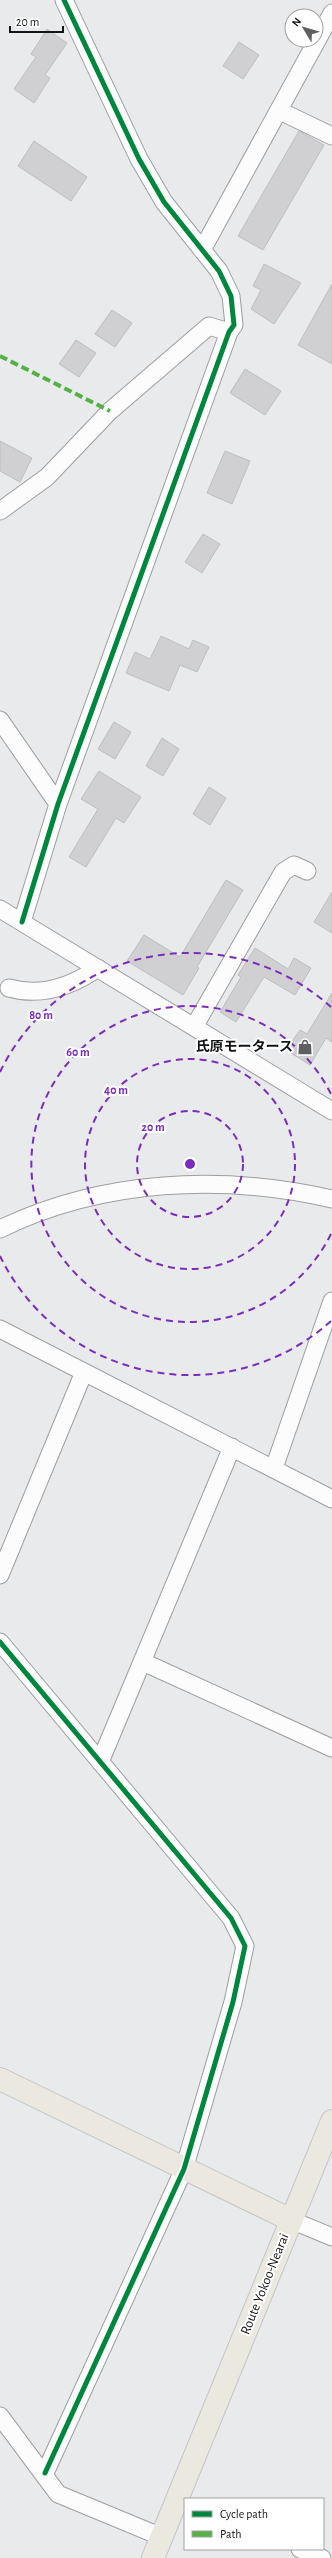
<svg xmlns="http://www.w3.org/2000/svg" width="332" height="2558" font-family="'Alegreya Sans','Noto Sans JP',sans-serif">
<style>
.building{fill:#d0d0d2;stroke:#bdbebf}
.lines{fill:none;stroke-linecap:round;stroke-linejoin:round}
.minor-casing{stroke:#9d9e9f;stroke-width:19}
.major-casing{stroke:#c4c4c5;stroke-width:24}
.minor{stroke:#fcfcfc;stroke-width:17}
.major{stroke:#ebe8e0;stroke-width:22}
.quiet{stroke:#55b145;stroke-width:4;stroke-dasharray:8 4;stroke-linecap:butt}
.cycleway-casing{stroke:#fff;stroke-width:8}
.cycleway{stroke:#00873e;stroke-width:5}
.ring{fill:none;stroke:#7b2cbf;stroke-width:2;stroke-dasharray:7 5}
.labels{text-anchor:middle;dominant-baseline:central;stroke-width:4;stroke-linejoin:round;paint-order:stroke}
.poi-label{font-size:14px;font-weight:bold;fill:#141516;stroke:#fff;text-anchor:end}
.street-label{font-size:14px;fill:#141516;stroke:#fff}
.centre{fill:#7b2cbf;stroke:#fff;stroke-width:2}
.ring-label{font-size:12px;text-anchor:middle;font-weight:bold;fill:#7b2cbf;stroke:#fff;stroke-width:4;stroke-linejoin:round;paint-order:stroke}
</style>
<rect width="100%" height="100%" fill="#e8eaec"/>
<path class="building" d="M47 29 67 43 45 75 50 78 34 103 14 89 36 57 31 54Z
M239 42 259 55 243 79 223 66Z
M299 131 324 145 263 250 238 236Z
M34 141 87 177 71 201 18 166Z
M264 264 301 283 274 324 251 309 261 290 253 286Z
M332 284V364L298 345Z
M112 310 132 323 115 347 95 334Z
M76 340 96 353 79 377 59 364Z
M245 369 281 391 265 415 230 393Z
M0 441 32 458 20 482 0 471Z
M225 451 250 461 232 504 207 493Z
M203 534 220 544 202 573 185 562Z
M161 636 189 649 193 640 209 647 197 672 180 665 169 691 126 673 135 652 150 659Z
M114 722 131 732 115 759 98 749Z
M162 738 179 749 163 776 146 766Z
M99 771 141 797 124 823 116 818 86 867 69 857 98 809 81 799Z
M209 787 226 798 210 825 193 814Z
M226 880 243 890 197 967 199 968 183 995 127 961 144 935 180 957Z
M332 892V933L314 922Z
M255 948 288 969 294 958 311 968 295 995 264 977 236 1022 220 1012 241 977 238 975Z
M332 993V1042L326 1038 310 1065 286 1050 300 1030 307 1034Z"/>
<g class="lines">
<g class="minor-casing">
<path id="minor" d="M280 111 332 136
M202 250 332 13
M0 511 47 477 110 411 209 326 229 332
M0 720 58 804
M0 909 332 1111
M22 922 58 804 229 332 234 325 231 296 219 271 164 202 139 159 64 0
M9 988C41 997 72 986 98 968
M194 1027 283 872 294 865 307 871
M0 1229C103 1179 222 1174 332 1199
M0 1329 332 1499
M274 1468 332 1301
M0 1575 84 1372
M0 1642 231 1918 245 1946 233 2002 184 2169 45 2473
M143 1662 332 1748
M100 1762 232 1447
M291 2220 332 2237
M0 2416 58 2494 162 2537
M300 2549 322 2558"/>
</g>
<g class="major-casing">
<path id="major" d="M0 2079 291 2220
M153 2558 332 2121"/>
</g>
<use href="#minor" class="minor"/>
<use href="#major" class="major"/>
<path class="quiet" d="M0 356 110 411"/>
<g class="cycleway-casing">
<path id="cycleway" d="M22 922 58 804 229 332 234 325 231 296 219 271 164 202 139 159 64 0
M0 1642 231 1918 245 1946 233 2002 184 2169 45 2473"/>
</g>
<use href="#cycleway" class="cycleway"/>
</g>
<g class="ring">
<circle cx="190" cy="1164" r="53"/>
<circle cx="190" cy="1164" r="105"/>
<path d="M331 1234A158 158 0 1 1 331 1094"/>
<path d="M331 1321A211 211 0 0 1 0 1256M0 1072A211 211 0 0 1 331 1007"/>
</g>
<defs>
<g id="shop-bare" transform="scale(1.2)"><path d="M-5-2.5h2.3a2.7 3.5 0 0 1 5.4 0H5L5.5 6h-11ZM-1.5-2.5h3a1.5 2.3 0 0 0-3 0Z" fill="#5e6061" stroke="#fff" stroke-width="2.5" paint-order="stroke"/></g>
</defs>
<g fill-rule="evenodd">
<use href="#shop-bare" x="305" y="1047"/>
</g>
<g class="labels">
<g class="poi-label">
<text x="293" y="1047">氏原モータース</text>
</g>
<g class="street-label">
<text transform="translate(265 2284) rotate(-68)">Route Yokoo-Nearai</text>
</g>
</g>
<circle cx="190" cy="1164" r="6" class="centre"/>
<g class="ring-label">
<text x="41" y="1019">80 m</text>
<text x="78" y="1056">60 m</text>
<text x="116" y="1094">40 m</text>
<text x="153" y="1131">20 m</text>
</g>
<rect x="184" y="2498" width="140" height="52" fill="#ffffff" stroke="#a1a1a2"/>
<rect x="192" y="2511" width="20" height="6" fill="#00873e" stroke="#a1a1a2"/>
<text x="220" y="2518" font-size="12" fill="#141516">Cycle path</text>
<rect x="192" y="2531" width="20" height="6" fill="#55b145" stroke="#a1a1a2"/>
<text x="220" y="2538" font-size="12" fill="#141516">Path</text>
<g transform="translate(304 28) rotate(308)"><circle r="19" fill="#ffffff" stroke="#a1a1a2"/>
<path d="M0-3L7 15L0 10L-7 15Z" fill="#5e6061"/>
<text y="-6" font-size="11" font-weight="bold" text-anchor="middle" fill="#141516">N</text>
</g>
<path d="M10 26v6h53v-6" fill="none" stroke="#141516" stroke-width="2"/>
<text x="16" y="26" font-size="12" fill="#141516" stroke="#ffffff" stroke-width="3" paint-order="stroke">20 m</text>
</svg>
